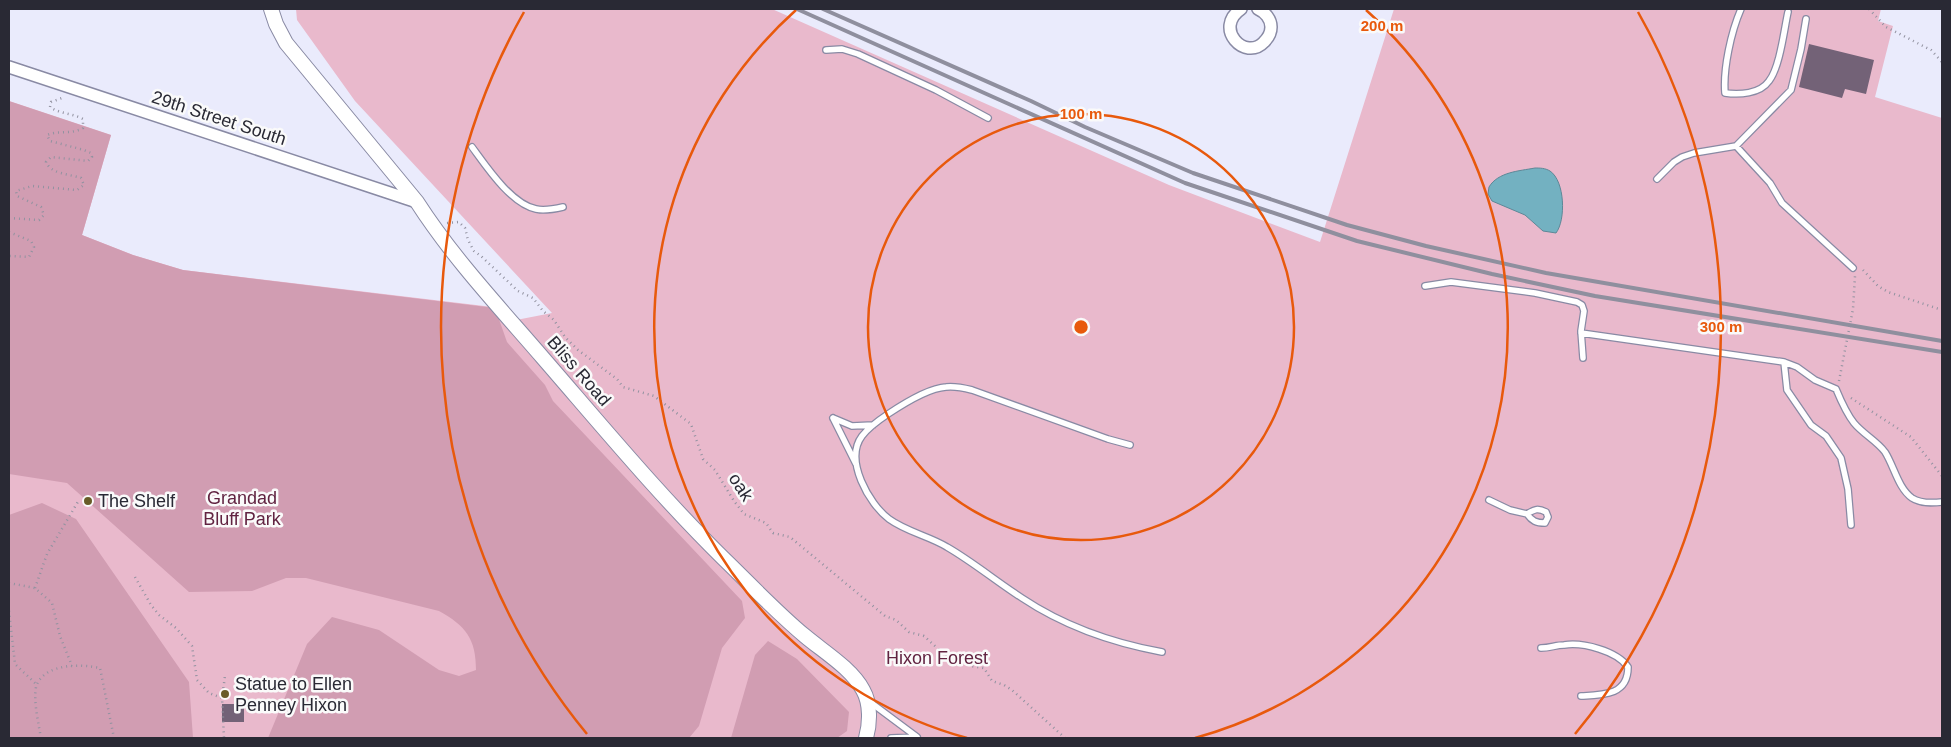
<svg xmlns="http://www.w3.org/2000/svg" width="1951" height="747" font-family="Arial,sans-serif">
<style>
.green{fill:#e9b9cc}
.forest{fill:#d19db2}
.water{fill:#73b1c1;stroke:#5d8897}
.building{fill:#736277}
.lines{fill:none;stroke-linecap:round;stroke-linejoin:round}
.service-casing{stroke:#898aa4;stroke-width:8}
.minor-casing{stroke:#898aa4;stroke-width:14}
.tertiary-casing{stroke:#898aa4;stroke-width:16}
.path{stroke:#9292a0;stroke-width:2.5;stroke-dasharray:1 4;stroke-linecap:butt}
.service{stroke:#fff;stroke-width:5.5}
.minor{stroke:#fff;stroke-width:11}
.tertiary{stroke:#fff;stroke-width:14}
.rail{stroke:#8f8f9e;stroke-width:4}
.ring{fill:none;stroke:#e8590c;stroke-width:2.5}
.poi-dot{fill:#685c28;stroke:#fafafa;stroke-width:2}
.labels{text-anchor:middle;dominant-baseline:central;stroke-width:5;stroke-linejoin:round;paint-order:stroke}
.street-label{font-size:18px;fill:#292934;stroke:#fafafa}
.park-label{font-size:18px;fill:#612341;stroke:#fafafa}
.poi-label{font-size:18px;fill:#292934;stroke:#fafafa;text-anchor:start}
.centre{fill:#e8590c;stroke:#fafafa;stroke-width:2.5}
.ring-label{font-size:15px;text-anchor:middle;font-weight:bold;fill:#e8590c;stroke:#fafafa;stroke-width:5;stroke-linejoin:round;paint-order:stroke}
</style>
<rect width="100%" height="100%" fill="#eaebfc"/>
<path class="green" d="M296 9H772L1169 185 1320 242 1394 9H1881L1878 21 1893 26 1875 97 1942 118V738H9V101L111 135 82 235 133 255 183 270 501 308 511 321 552 313 355 101 297 20Z"/>
<path class="forest" d="M9 101 111 135 82 235 133 255 183 270 495 308 507 342 545 385 553 401 742 601 745 618 722 648 699 726 689 738H268L307 644 332 617 379 630 439 670 459 676 476 670C476 639 466 626 439 611L306 578H286L252 591 189 592 67 483 9 474Z
M42 503 76 519 189 682 193 738H9V515Z
M768 641 797 659 849 712 847 731 837 738H731L755 655Z"/>
<path class="water" d="M1535 168C1540 168 1545 168 1550 171 1565 181 1566 220 1556 233L1543 231 1525 215 1492 201 1488 194 1489 187C1498 172 1519 171 1535 168Z"/>
<path class="building" d="M1809 44 1874 60 1866 94 1845 89 1842 98 1799 87Z
M222 704H244V722H222Z"/>
<g class="lines">
<g class="service-casing">
<path id="service" d="M1741 9C1731 32 1723 69 1725 93 1739 95 1760 94 1769 81 1780 67 1784 30 1788 12
M826 50 842 49 858 54 936 90 988 118
M1736 146 1770 183 1782 203 1853 268
M472 147C486 166 511 204 536 209 545 211 554 209 563 207
M1657 179 1674 162 1682 157 1694 153 1736 146 1791 90 1801 49 1806 19
M1425 286 1451 282 1535 293 1577 302 1582 305 1584 311 1581 331 1583 358
M1581 333 1784 362 1797 367 1815 380 1836 389C1841 401 1846 413 1854 423 1863 434 1877 441 1885 452 1894 466 1898 488 1912 498 1921 504 1933 503 1942 502
M1784 362 1787 390 1811 425 1826 436 1841 458 1848 489 1851 525
M833 418 856 464
M833 418 852 426 873 425
M1130 445 1108 439 972 390C964 388 955 386 946 387 929 388 903 404 888 414 879 420 869 427 862 436 844 460 869 504 889 519 907 532 929 536 947 547 973 562 997 582 1022 598 1064 626 1113 643 1162 652
M1489 500 1510 510 1527 514C1532 521 1536 523 1545 523L1548 517 1546 512C1538 508 1535 509 1527 514
M1541 648C1550 648 1556 645 1564 645 1583 642 1617 651 1628 667 1628 695 1604 695 1581 696
M870 702 917 737 891 738"/>
</g>
<g class="minor-casing">
<path id="minor" d="M1241 9C1213 28 1245 62 1264 42 1268 38 1271 33 1271 27 1271 19 1265 12 1258 9
M9 67 417 202"/>
</g>
<g class="tertiary-casing">
<path id="tertiary" d="M271 9 276 24 286 43 417 202C453 258 500 308 543 358 602 426 659 495 723 558 750 584 776 612 805 636 824 652 851 668 863 690 871 704 870 724 866 738"/>
</g>
<path class="path" d="M1869 9 1886 27 1931 50 1942 62
M9 218 39 220 44 215 41 207 17 196 16 191 32 186 77 190 84 185 81 178C69 174 51 174 46 162L51 157 88 161 92 157 91 153 84 150 50 141 47 135C59 130 71 135 83 128V119C72 113 60 114 50 107L51 102 62 98
M447 223 459 222 465 228 468 240 474 251 481 256 518 291 533 298 543 311 554 320 565 337 578 350 617 379 623 387 654 396 691 424 703 459 715 470 734 501 744 514 766 523 773 533 790 537 885 616 896 620 909 632 924 636 947 657 963 660 970 666 984 668 992 681 1004 685 1012 690 1065 738
M9 232 31 241 34 247 29 257 9 256
M1863 270 1878 286 1888 292 1942 310
M1839 381 1853 309 1855 276
M1851 398 1911 437 1942 476
M135 577 151 605 159 615 176 628 192 646 197 680 209 693 222 698 224 738
M9 583 35 588 52 603 60 636 72 666
M35 588 47 554 79 500
M9 611 15 664 37 685
M222 698 225 676
M41 738C39 726 32 696 37 684 47 663 81 664 100 668L114 738"/>
<use href="#service" class="service"/>
<use href="#minor" class="minor"/>
<use href="#tertiary" class="tertiary"/>
<path class="rail" d="M797 9 1185 183 1357 241 1492 274 1595 296 1942 352
M823 9 1031 101 1085 127 1193 173 1347 225 1426 246 1546 273 1942 341"/>
</g>
<g class="ring">
<circle cx="1081" cy="327" r="213"/>
<path d="M967 738A426 426 0 0 1 796 10M1366 10A426 426 0 0 1 1195 738"/>
<path d="M587 734A640 640 0 0 1 524 12M1638 12A640 640 0 0 1 1575 734"/>
</g>
<g class="poi-dot">
<circle cx="88" cy="501" r="5"/>
<circle cx="225" cy="694" r="5"/>
</g>
<g class="labels">
<g class="street-label">
<text transform="translate(219 118) rotate(18)">29th Street South</text>
<text transform="translate(579 371) rotate(49)">Bliss Road</text>
<text transform="translate(741 487) rotate(57)">oak</text>
</g>
<g class="park-label">
<text x="242" y="498">Grandad<tspan x="242" dy="21">Bluff Park</tspan></text>
<text x="937" y="658">Hixon Forest</text>
</g>
<g class="poi-label">
<text x="98" y="501">The Shelf</text>
<text x="235" y="684">Statue to Ellen<tspan x="235" dy="21">Penney Hixon</tspan></text>
</g>
</g>
<circle cx="1081" cy="327" r="8" class="centre"/>
<g class="ring-label">
<text x="1382" y="31">200 m</text>
<text x="1081" y="119">100 m</text>
<text x="1721" y="332">300 m</text>
</g>
<rect width="1951" height="747" fill="none" stroke="#292934" stroke-width="20"/>
</svg>
